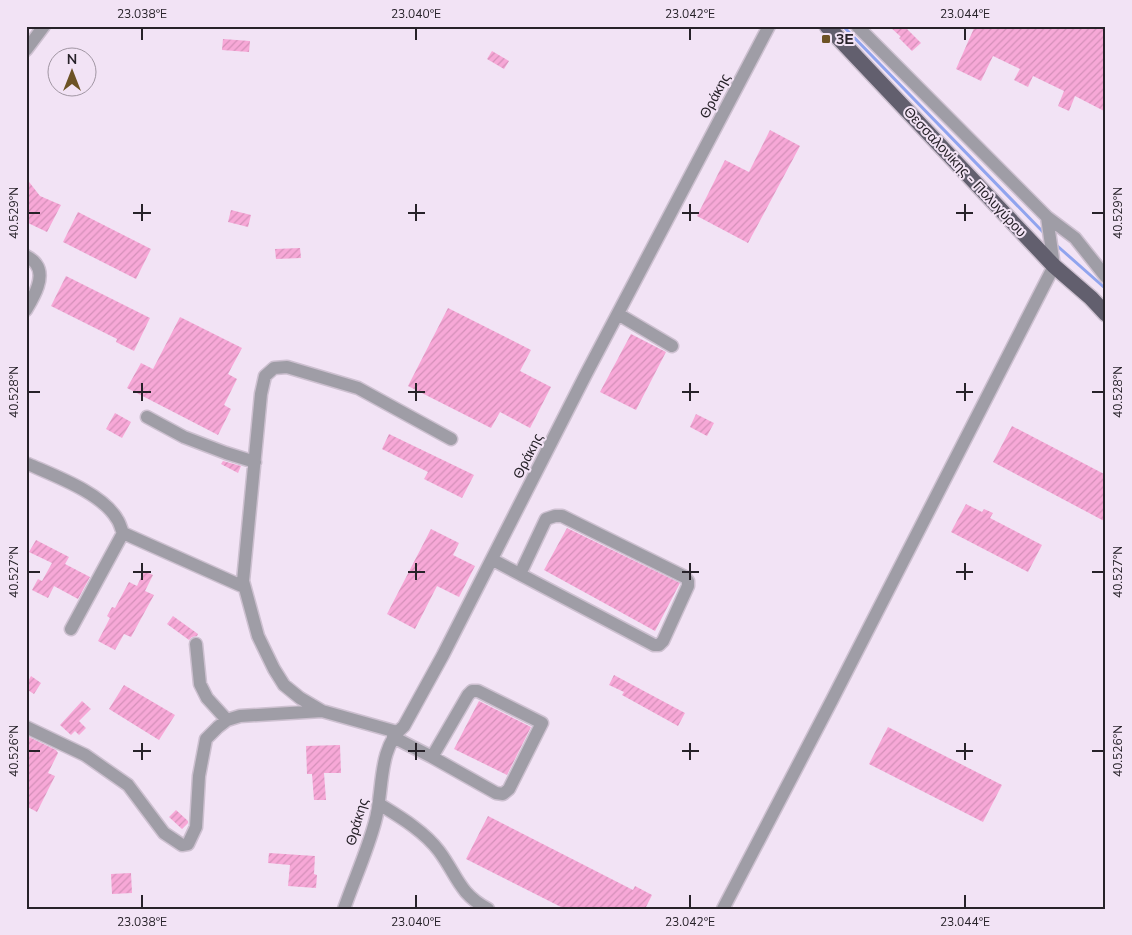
<svg xmlns="http://www.w3.org/2000/svg" width="1132" height="935" font-family="'Nunito Sans',sans-serif">
<style>
.lines{fill:none;stroke-linecap:round;stroke-linejoin:round}
.stream{stroke:#90a4ee;stroke-width:3}
.building{fill:url(#building-hatch)}
.minor-casing{stroke:#cdc0d0;stroke-width:15}
.major-casing{stroke:#cdc0d0;stroke-width:18}
.minor{stroke:#9f9da6;stroke-width:12}
.major{stroke:#625f6e;stroke-width:15}
.ticks{fill:none;stroke:#272229;stroke-width:2}
.poi-dot{fill:#6d5325;stroke:#f2e3f5;stroke-width:2}
.labels{text-anchor:middle;dominant-baseline:central;stroke-width:4;stroke-linejoin:round;paint-order:stroke}
.poi-label{font-size:14px;font-weight:bold;fill:#272229;stroke:#f2e3f5;text-anchor:start}
.street-label{font-size:14px;fill:#272229;stroke:#f2e3f5}
.neatline{fill:none;stroke:#272229;stroke-width:2}
.ticks-label{font-size:12px;text-anchor:middle;fill:#272229}
</style>
<defs>
<pattern id="building-hatch" width="6" height="6" patternUnits="userSpaceOnUse" patternTransform="scale(1.25)"><rect width="6" height="6" fill="#f7a8d7"/><path d="M-1 1l2-2M0 6l6-6M5 7l2-2" fill="none" stroke="#d490b9"/></pattern>
</defs>
<rect width="100%" height="100%" fill="#f2e3f5"/>
<g class="lines">
<path class="stream" d="M843 26 1044 233
M1054 243 1106 289"/>
</g>
<path class="building" d="M889 26H904L921 43 912 51 899 38 901 37Z
M975 26H1106V112L1075 96 1069 111 1058 106 1064 91 1033 76 1028 87 1014 80 1020 69 993 56 981 81 956 69Z
M223 39 250 41 249 52 222 50Z
M492 51 509 61 504 69 487 59Z
M770 130 800 146 748 243 697 216 725 160 749 172Z
M26 178 40 196 61 205 47 232 26 222Z
M231 210 251 215 248 227 228 222Z
M78 212 151 249 136 279 63 242Z
M300 248 301 258 276 259 275 249Z
M66 276 150 318 134 351 116 342 117 339 51 306Z
M448 308 531 350 520 371 551 387 530 428 500 412 491 428 408 386Z
M180 317 242 348 228 374 237 379 224 405 231 409 218 435 127 388 141 363 153 369Z
M631 334 666 352 636 410 600 392Z
M115 413 131 422 122 438 106 429Z
M696 414 714 423 707 436 690 427Z
M1012 426 1106 475V522L993 462Z
M389 434 474 475 462 498 424 479 428 472 382 449Z
M223 461 241 466 238 473 221 464Z
M966 504 982 512 984 509 993 513 990 518 1042 545 1028 572 951 532Z
M567 528 680 583 655 631 544 570Z
M431 529 459 543 453 555 475 566 459 597 437 586 415 629 387 614Z
M36 540 69 557 65 564 90 577 78 599 54 586 48 598 32 590 38 579 42 581 52 563 29 552Z
M144 571 153 575 145 591 154 595 131 637 124 634 115 650 98 641 110 618 107 616 112 607 115 608 129 582 137 586Z
M173 616 198 634 197 636 192 637 189 640 167 624Z
M614 675 685 713 678 726 622 695 624 692 609 685Z
M31 676 41 683 34 694 26 689V685Z
M124 685 175 715 159 740 109 709Z
M82 701 91 709 79 721 86 728 79 735 75 731 71 735 60 725Z
M479 701 531 727 507 775 454 749Z
M888 727 1002 785 983 822 869 764Z
M27 736 56 750 58 753 48 773 55 776 37 812 26 806Z
M340 745 341 773H324L326 800H314L312 774H307L306 746Z
M176 810 188 821V823L182 829 169 817Z
M488 816 633 890 635 886 652 895 645 909H565L466 859Z
M269 853 315 856 314 874 317 875 316 888 288 886 290 865 268 863Z
M131 873 132 893 112 894 111 874Z"/>
<g class="lines">
<g class="minor-casing">
<path id="minor" d="M857 26 1047 217 1075 238 1106 277
M26 50 44 26
M26 256C30 258 34 261 36 264 46 277 33 298 26 310
M618 314 672 346
M147 417 184 437 226 453 255 462
M28 464C55 476 102 493 117 519 120 523 121 529 123 533L244 587
M493 560 654 645H659L663 641 688 586V581L685 577 562 516H555L546 519 520 574
M71 629 123 533
M196 644 200 684 207 698 227 720
M26 727 85 755 128 785 164 833 182 845 188 844 196 827 199 776 206 739 218 727 227 720 240 716 322 711
M397 732 322 711 300 698 284 685 274 669 258 636 243 581 261 394 265 376 274 368 287 367 358 388 451 439
M393 737 432 757 496 793 503 794 509 789 542 723 478 691H472L468 695 432 757
M379 804C400 817 424 831 439 851 457 875 459 894 488 909
M344 909C354 880 367 852 375 822 384 791 377 748 404 726L443 655 585 376 769 26
M723 909 832 700 1054 266 1047 217"/>
</g>
<g class="major-casing">
<path id="major" d="M827 26 1054 266 1091 298 1106 314"/>
</g>
<use href="#minor" class="minor"/>
<use href="#major" class="major"/>
</g>
<path class="ticks" d="M142 28V40M416 28V40M690 28V40M965 28V40M142 204V221M416 204V221M690 204V221M965 204V221M28 213H40M133 213H151M408 213H425M682 213H699M956 213H973M1092 213H1104M142 383V401M416 383V401M690 383V401M965 383V401M28 392H40M133 392H151M408 392H425M682 392H699M956 392H973M1092 392H1104M142 563V580M416 563V580M690 563V580M965 563V580M28 572H40M133 572H151M408 572H425M682 572H699M956 572H973M1092 572H1104M142 743V760M416 743V760M690 743V760M965 743V760M28 751H40M133 751H151M408 751H425M682 751H699M956 751H973M1092 751H1104M142 895V908M416 895V908M690 895V908M965 895V908"/>
<rect class="poi-dot" x="821" y="34" width="10" height="10" rx="2.5"/>
<g class="labels">
<g class="poi-label">
<text x="836" y="39">3Ε</text>
</g>
<g class="street-label">
<text transform="translate(715 96) rotate(-62)">Θράκης</text>
<text transform="translate(965 172) rotate(47)">Θεσσαλονίκης - Πολυγύρου</text>
<text transform="translate(528 456) rotate(-63)">Θράκης</text>
<text transform="translate(357 822) rotate(-74)">Θράκης</text>
</g>
</g>
<rect width="1132" height="935" fill="none" stroke="#f2e3f5" stroke-width="55"/>
<g transform="translate(72 72)"><circle r="24" fill="#f2e3f5" stroke="#a196a3"/>
<path d="M0-4L9 19L0 12L-9 19Z" fill="#6d5325"/>
<text y="-8" font-size="14" font-weight="bold" text-anchor="middle" fill="#272229">N</text>
</g>
<rect x="28" y="28" width="1076" height="880" class="neatline"/>
<g class="ticks-label">
<text x="142" y="18">23.038°E</text>
<text x="416" y="18">23.040°E</text>
<text x="690" y="18">23.042°E</text>
<text x="965" y="18">23.044°E</text>
<text transform="translate(14 213) rotate(-90)" y="4">40.529°N</text>
<text transform="translate(1118 213) rotate(-90)" y="4">40.529°N</text>
<text transform="translate(14 392) rotate(-90)" y="4">40.528°N</text>
<text transform="translate(1118 392) rotate(-90)" y="4">40.528°N</text>
<text transform="translate(14 572) rotate(-90)" y="4">40.527°N</text>
<text transform="translate(1118 572) rotate(-90)" y="4">40.527°N</text>
<text transform="translate(14 751) rotate(-90)" y="4">40.526°N</text>
<text transform="translate(1118 751) rotate(-90)" y="4">40.526°N</text>
<text x="142" y="926">23.038°E</text>
<text x="416" y="926">23.040°E</text>
<text x="690" y="926">23.042°E</text>
<text x="965" y="926">23.044°E</text>
</g>
</svg>
